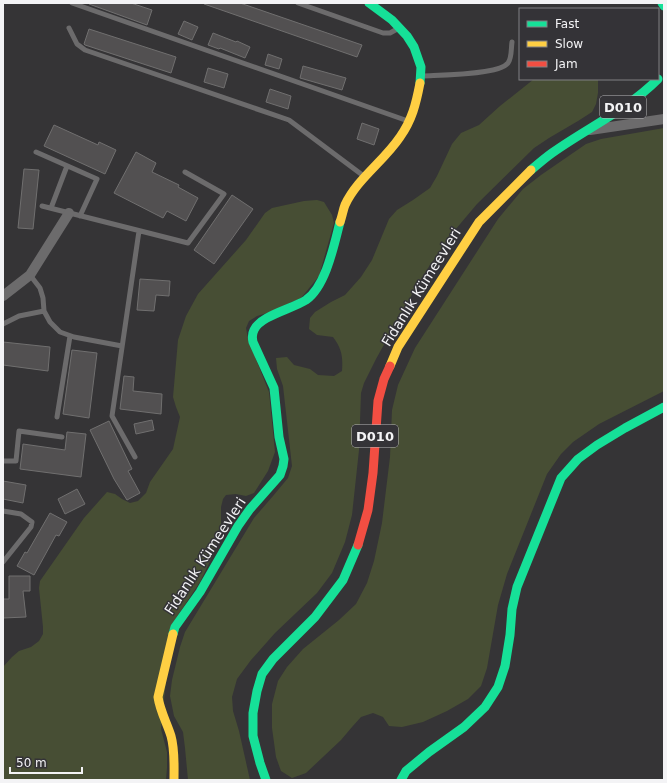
<svg xmlns="http://www.w3.org/2000/svg" width="667" height="783" font-family="'DejaVu Sans',sans-serif">
<style>
.green{fill:#474e34}
.building{fill:#525051;stroke:#706f6f}
.lines{fill:none;stroke-linecap:round;stroke-linejoin:round}
.lane{stroke:#6c6b6c;stroke-width:5}
.street{stroke:#6c6b6c;stroke-width:10}
.fast{stroke:#16e098;stroke-width:9}
.slow{stroke:#ffcf43;stroke-width:9}
.jam{stroke:#f24e42;stroke-width:9}
.labels{text-anchor:middle;dominant-baseline:central;stroke-width:3;stroke-linejoin:round;paint-order:stroke}
.shield{fill:#343337;stroke:#bab9bc;stroke-width:1}
.shield-label{font-size:13px;font-weight:bold;fill:#f3f3f5}
.street-label{font-size:14px;fill:#f3f3f5;stroke:#343337}
</style>
<rect width="100%" height="100%" fill="#353436"/>
<path class="green" d="M534 79H598V93L596 104 592 112 578 121 549 138 534 148 477 204 455 230 430 265 416 287 376 359 364 383 361 393 359 450 352 515 345 542 332 573 317 593 275 633 251 660 237 679 232 697 233 711 239 731 250 780H188L185 748 183 732 174 716 170 696 172 680 180 647 185 632 254 518 273 496 288 478 292 466 283 386 277 369 276 358 287 357 294 365 310 369 318 375 334 376 342 371C343 357 342 349 333 337L317 335 309 329 310 318 315 312 331 302 345 295 361 277 372 260 389 219 397 210 413 200 430 188 437 176 452 144 461 133 479 125 500 106Z
M664 128V391L599 424 573 442 561 454 547 474 507 574 498 605 487 668 481 686 468 699 447 711 423 722 402 727 389 726 383 717 373 713 361 717 352 727 341 740 306 773 292 778 281 771 276 757 272 728V704L278 681 287 667 303 649 339 620 356 604 367 583 374 561 382 523 390 457 392 410 398 385 415 348 498 219 523 189 541 175 586 144 601 139Z
M317 200 324 202 332 215 334 223 319 276 301 298 270 312 257 316 249 321 246 328 248 339 269 392 275 452 268 471 254 493 246 496 236 494 226 495 223 499 221 507V524L214 553 200 582 172 624 161 729 167 752V768L166 780H3V667L12 657 19 651 31 647 39 641 43 634V627L39 588 40 581 84 518 107 492 115 494 122 499 130 503 138 501 146 493 150 482 173 449 180 417 176 407 173 397 178 340 186 316 198 294 246 240 265 213 272 208 304 201Z"/>
<path class="building" d="M89 3H131L152 10 147 25 89 4Z
M205 3H240L362 45 357 57 204 4Z
M184 21 198 27 192 40 178 34Z
M89 29 176 57 171 73 85 45 84 44Z
M213 33 236 42 237 41 250 47 245 58 220 48 219 49 208 45Z
M268 54 282 59 279 69 265 65Z
M303 66 346 78 342 90 300 78Z
M208 68 228 74 224 88 204 82Z
M270 89 291 96 288 109 266 102Z
M362 123 379 129 374 145 357 139Z
M54 125 98 145 99 142 116 150 105 174 44 146Z
M136 152 156 163 152 172 179 185 178 187 198 198 186 221 167 211 163 218 114 193Z
M24 169 39 170 33 229 18 228Z
M232 195 253 209 214 264 194 250Z
M140 279 170 281 169 296 156 295 154 311 137 310Z
M3 342 50 347 48 371 3 365Z
M72 350 97 353 89 418 63 414Z
M124 376 134 377 133 391 162 394 161 414 120 409Z
M152 420 154 430 136 434 134 424Z
M109 421 132 469 128 471 140 493 127 500 114 479 90 430Z
M67 432 86 434 81 477 20 469 23 444 65 450Z
M3 481 26 485 23 503 3 499Z
M77 489 85 504 65 514 58 499Z
M50 513 67 522 59 536 56 535 34 575 17 566 25 552 27 553Z
M9 576H30V591H23L26 617 3 618V599H9Z"/>
<g class="lines">
<path class="lane" d="M72 3 408 121
M298 3 383 33H390L399 28
M69 28 77 44 85 50 289 120 365 177
M423 76C439 75 499 75 508 63 512 58 511 48 512 42
M36 152 97 179 80 216
M42 206 188 243 224 194 185 172
M51 208 67 166
M30 275 40 288 43 298 44 311 50 322 60 332 74 337 122 346
M3 324 19 316 44 311
M57 417 70 336
M135 457 112 416 139 231
M3 461H16L19 431 62 437
M3 511 21 514 32 522 31 527 3 562"/>
<path class="street" d="M590 130 664 119
M3 296 30 275 69 213"/>
<path class="fast" d="M369 3 392 20 407 36 414 47 421 67 420 83
M662 3 664 6
M531 170C538 164 545 158 552 153 587 128 627 110 658 79
M173 634 175 627 200 592 238 526 250 509 280 475 283 466 284 459 279 437 274 388 253 342C252 338 252 334 254 330 260 316 292 309 306 300 326 286 334 245 340 222
M266 780 260 763 253 736V713L257 691 262 674 273 659 315 617 343 580 358 545
M401 780 406 771 429 752 464 727 485 707 498 687 505 666 510 635 512 609 517 587 561 478 578 459 597 445 625 428 664 407"/>
<path class="slow" d="M340 222C342 217 343 210 345 205 357 179 384 161 400 137 412 120 416 104 420 83
M390 366 398 347 479 222 531 170
M173 634 158 697C160 711 167 723 171 736 175 750 174 765 174 780"/>
<path class="jam" d="M358 545 368 510 373 473 378 401 384 379 390 366"/>
</g>
<g class="labels">
<g class="shield">
<rect x="600" y="96" width="46" height="22" rx="3"/>
<rect x="352" y="425" width="46" height="22" rx="3"/>
</g>
<g class="shield-label">
<text x="623" y="107">D010</text>
<text x="375" y="436">D010</text>
</g>
<g class="street-label">
<text transform="translate(421 287) rotate(-58)">Fidanlık Kümeevleri</text>
<text transform="translate(205 556) rotate(-57)">Fidanlık Kümeevleri</text>
</g>
</g>
<rect width="667" height="783" fill="none" stroke="#f3f3f5" stroke-width="8"/>
<rect x="519" y="8" width="140" height="72" fill="#343337" stroke="#808083"/>
<rect x="527" y="21" width="20" height="6" fill="#16e098" stroke="#808083"/>
<text x="555" y="28" font-size="12" fill="#f3f3f5">Fast</text>
<rect x="527" y="41" width="20" height="6" fill="#ffcf43" stroke="#808083"/>
<text x="555" y="48" font-size="12" fill="#f3f3f5">Slow</text>
<rect x="527" y="61" width="20" height="6" fill="#f24e42" stroke="#808083"/>
<text x="555" y="68" font-size="12" fill="#f3f3f5">Jam</text>
<path d="M10 767v6h72v-6" fill="none" stroke="#f3f3f5" stroke-width="2"/>
<text x="16" y="767" font-size="12" fill="#f3f3f5" stroke="#343337" stroke-width="3" paint-order="stroke">50 m</text>
</svg>
